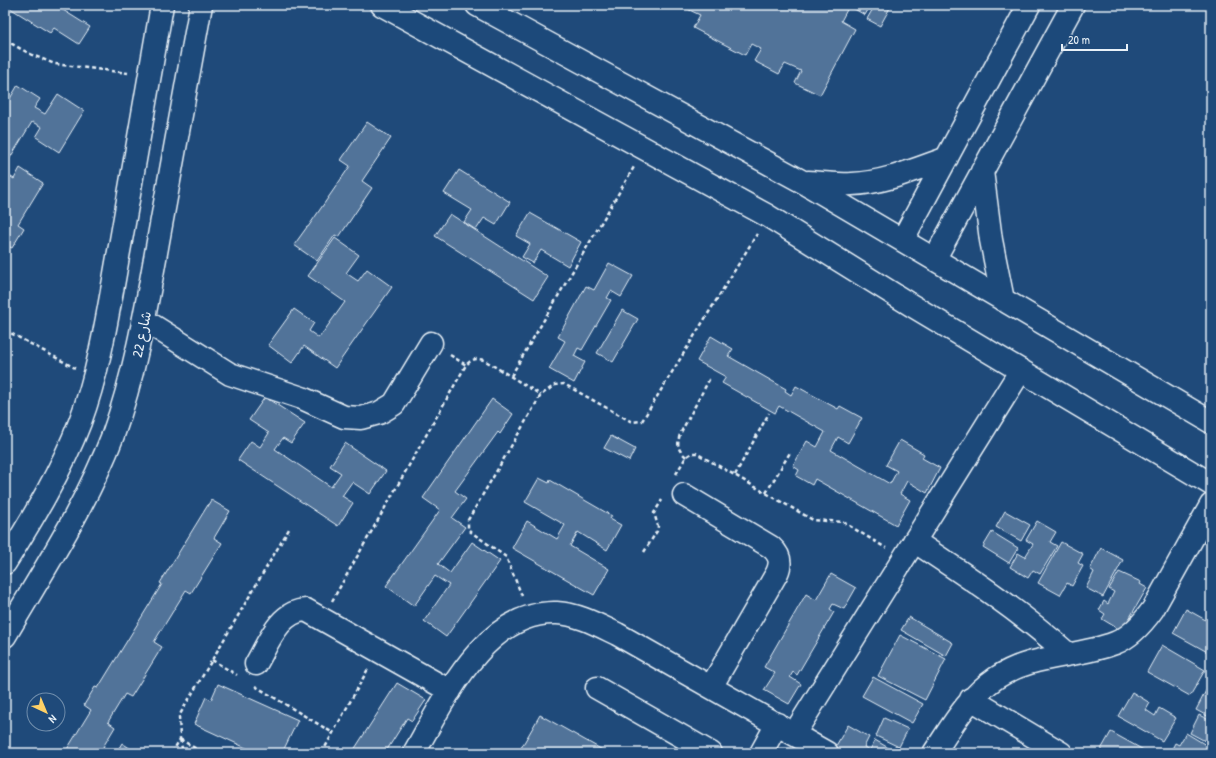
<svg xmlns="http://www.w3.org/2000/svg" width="1216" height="758" font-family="'Patrick Hand','Playpen Sans Arabic',sans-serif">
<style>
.building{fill:#517399;stroke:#e8f1f8}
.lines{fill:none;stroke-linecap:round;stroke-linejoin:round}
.minor-casing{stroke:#e8f1f8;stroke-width:25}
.path{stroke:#e8f1f8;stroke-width:2.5;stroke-dasharray:4 3;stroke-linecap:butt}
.minor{stroke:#1f4a7a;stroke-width:22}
.labels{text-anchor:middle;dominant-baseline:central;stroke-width:3;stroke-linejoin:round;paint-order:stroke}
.street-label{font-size:14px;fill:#e8f1f8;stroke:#1f4a7a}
</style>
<rect width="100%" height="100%" fill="#1f4a7a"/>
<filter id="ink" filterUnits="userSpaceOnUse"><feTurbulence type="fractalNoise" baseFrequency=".025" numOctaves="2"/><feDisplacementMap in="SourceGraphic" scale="8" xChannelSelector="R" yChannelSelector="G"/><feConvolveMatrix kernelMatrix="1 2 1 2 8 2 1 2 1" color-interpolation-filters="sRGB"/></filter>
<g filter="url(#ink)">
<path class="building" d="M5 5H55L90 27 79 44 54 28 50 33Z
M679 5H871L865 15 849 6 841 21 855 29 820 95 795 83 801 71 785 64 779 74 754 61 761 49 751 44 745 55 693 28 700 15Z
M875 5 891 6 880 26 867 19Z
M18 85 40 99 34 108 45 114 58 94 84 111 59 152 36 137 42 127 32 122 5 166V107Z
M367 122 391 138 362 181 372 188 339 237 335 235 317 261 294 245 307 227H308L350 166 341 160Z
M20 168 43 183 18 224 24 228 12 248 5 245V173L14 179Z
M459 170 510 202 496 225 484 218 476 230 464 222 472 210 444 193Z
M530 213 581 242 568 266 541 250 533 263 522 257 530 244 516 236Z
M450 214 548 277 534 299 435 236Z
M335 238 359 255 346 273 358 281 367 269 392 287 335 368 304 346 292 363 268 345 294 309 314 323 309 331 319 338 345 302 308 276Z
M609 263 633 276 621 297 611 291 607 298 611 300 582 350 578 348 574 356 585 362 574 383 549 369 565 341 558 337 586 286 594 290Z
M622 310 638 319 613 362 597 353Z
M711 336 733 349 728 356 786 389 785 391 791 395 796 386 838 409 840 406 862 418 848 443 838 437 831 450 890 484 897 471 886 465 900 440 924 454 922 458 940 468 927 493 907 481 900 494 910 500 896 525 815 479 812 485 796 476 799 470 793 466 807 441 817 447 825 432 779 406 775 413 722 383 726 377 697 361Z
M5 394 9 396 5 402Z
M265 397 305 423 291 443 283 438 275 449 331 487 341 473 330 466 345 443 386 471 370 494 352 482 342 496 353 503 338 526 238 460 251 441 260 447 269 433 249 420Z
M492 399 513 414 500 434 498 432 455 491 466 499 452 518 465 527 438 564 450 573 472 542 500 561 446 637 424 621 449 585 435 576 414 606 386 586 440 510 423 498Z
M611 436 635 449 629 461 604 448Z
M539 478 549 483 550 480 612 516 610 519 621 525 607 550 578 532 570 546 609 569 594 595 512 548 527 521 557 539 565 525 525 502Z
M211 500 230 511 214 538 222 543 191 593 186 590 154 642 162 647 131 697 125 694 108 722 115 727 103 747 113 753H70L66 751 91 710 84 705 95 687 98 688 162 584 160 583Z
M1005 511 1030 525 1021 541 996 527Z
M1037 521 1056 532 1050 542 1057 546 1040 574 1033 570 1028 578 1010 567 1018 553 1025 557 1033 544 1026 540Z
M992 532 1018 548 1009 563 983 547Z
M1061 542 1083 554 1078 563 1083 566 1072 586 1067 583 1060 595 1038 583Z
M1101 548 1123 560 1103 597 1086 588 1094 572 1090 569Z
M1119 572 1141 582 1140 584 1147 588 1122 631 1102 619 1105 614 1099 610 1104 601 1108 604 1114 592 1109 589Z
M831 574 856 588 844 609 833 604 830 609 834 612 797 675 793 672 790 677 801 684 789 704 764 690 775 673 764 667 806 594 816 600Z
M1186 609 1211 623V654L1173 633Z
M909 617 953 643 946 656 901 630Z
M900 635 946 659 925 700 878 676Z
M1162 645 1205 670 1190 696 1147 672Z
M873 677 923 704 912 723 862 696Z
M1211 681V718L1196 710Z
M397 683 426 700 412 721 407 718 385 753H352Z
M218 684 298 720 284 749 293 753H257L194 724 206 697 211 700Z
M1132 692 1150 703 1146 710 1155 716 1159 708 1176 718 1162 741 1118 716Z
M540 715 608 753H529L521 748Z
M1199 715 1211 721V735L1209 734 1205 741 1190 733Z
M884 718 908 729 899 747 876 736Z
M848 725 869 737 864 747 870 750 875 740 892 750 890 753H836L833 751Z
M1111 732 1149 753H1099Z
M1186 733 1211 748V753H1170L1175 743 1179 745Z
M122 743 137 753H116Z"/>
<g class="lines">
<g class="minor-casing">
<path id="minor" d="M382 5 768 216 911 305 1211 484
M477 5 803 182 1211 422
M982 171 991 240 1003 300
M808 182C822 183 837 185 852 184 884 183 916 169 947 158
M903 239 1029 5
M935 258 1073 5
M144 320 230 374 302 398 344 417 361 418 379 413 394 404 431 343
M684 495 771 547C780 555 782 562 777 573L711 687
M914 541C967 576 1020 611 1068 654
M5 563C33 518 61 472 80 422 101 366 109 305 120 246 134 166 148 85 162 5
M5 636C43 571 86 506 113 435 136 371 147 303 159 236 173 159 187 82 201 5
M256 664C268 644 279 611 306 610L450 691
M597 688 711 753
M971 699 1061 753
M794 734 1021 370
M414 753C444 701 485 610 557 613 578 614 598 625 617 634L827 753
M761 753 777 724
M934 753C952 726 968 697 996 678 1032 654 1076 658 1115 643 1131 637 1143 623 1153 609L1211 505"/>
</g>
<path class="path" d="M5 40 30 54 55 64 128 73
M5 330 75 368
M450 355 466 365
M511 376 634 167
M686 457C677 449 677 445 680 434L710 378
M676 474 686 457 692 453H696L813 520 843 522 886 548
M735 475 769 413
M766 493 791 451
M644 552 657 531 658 526 654 513 662 500
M522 596 506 557 471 532 468 529V520L541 395 555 385 564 384 632 422 642 421 757 234
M332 601 466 365C472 359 476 358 484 360L541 395
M212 660 237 675
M255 686 333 733
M180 739 203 753
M180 739 183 753
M172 753 180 739 179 716 289 529
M322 753 368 669"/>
<use href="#minor" class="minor"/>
</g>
</g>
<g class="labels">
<g class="street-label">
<text transform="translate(141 334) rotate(-78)">شارع 22</text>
</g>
</g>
<rect width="1216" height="758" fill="none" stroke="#1f4a7a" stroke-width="20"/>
<rect x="10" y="10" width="1196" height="738" fill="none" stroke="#e8f1f8" stroke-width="1.5" filter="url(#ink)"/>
<g transform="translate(46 712) rotate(136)"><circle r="19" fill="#1f4a7a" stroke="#6f8dac"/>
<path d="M0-3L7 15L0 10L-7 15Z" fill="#ffd166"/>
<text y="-6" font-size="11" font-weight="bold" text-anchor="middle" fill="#e8f1f8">N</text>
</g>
<path d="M1062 44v6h65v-6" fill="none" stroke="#e8f1f8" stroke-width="2"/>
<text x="1068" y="44" font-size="12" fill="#e8f1f8" stroke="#1f4a7a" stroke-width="3" paint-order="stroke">20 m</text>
</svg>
